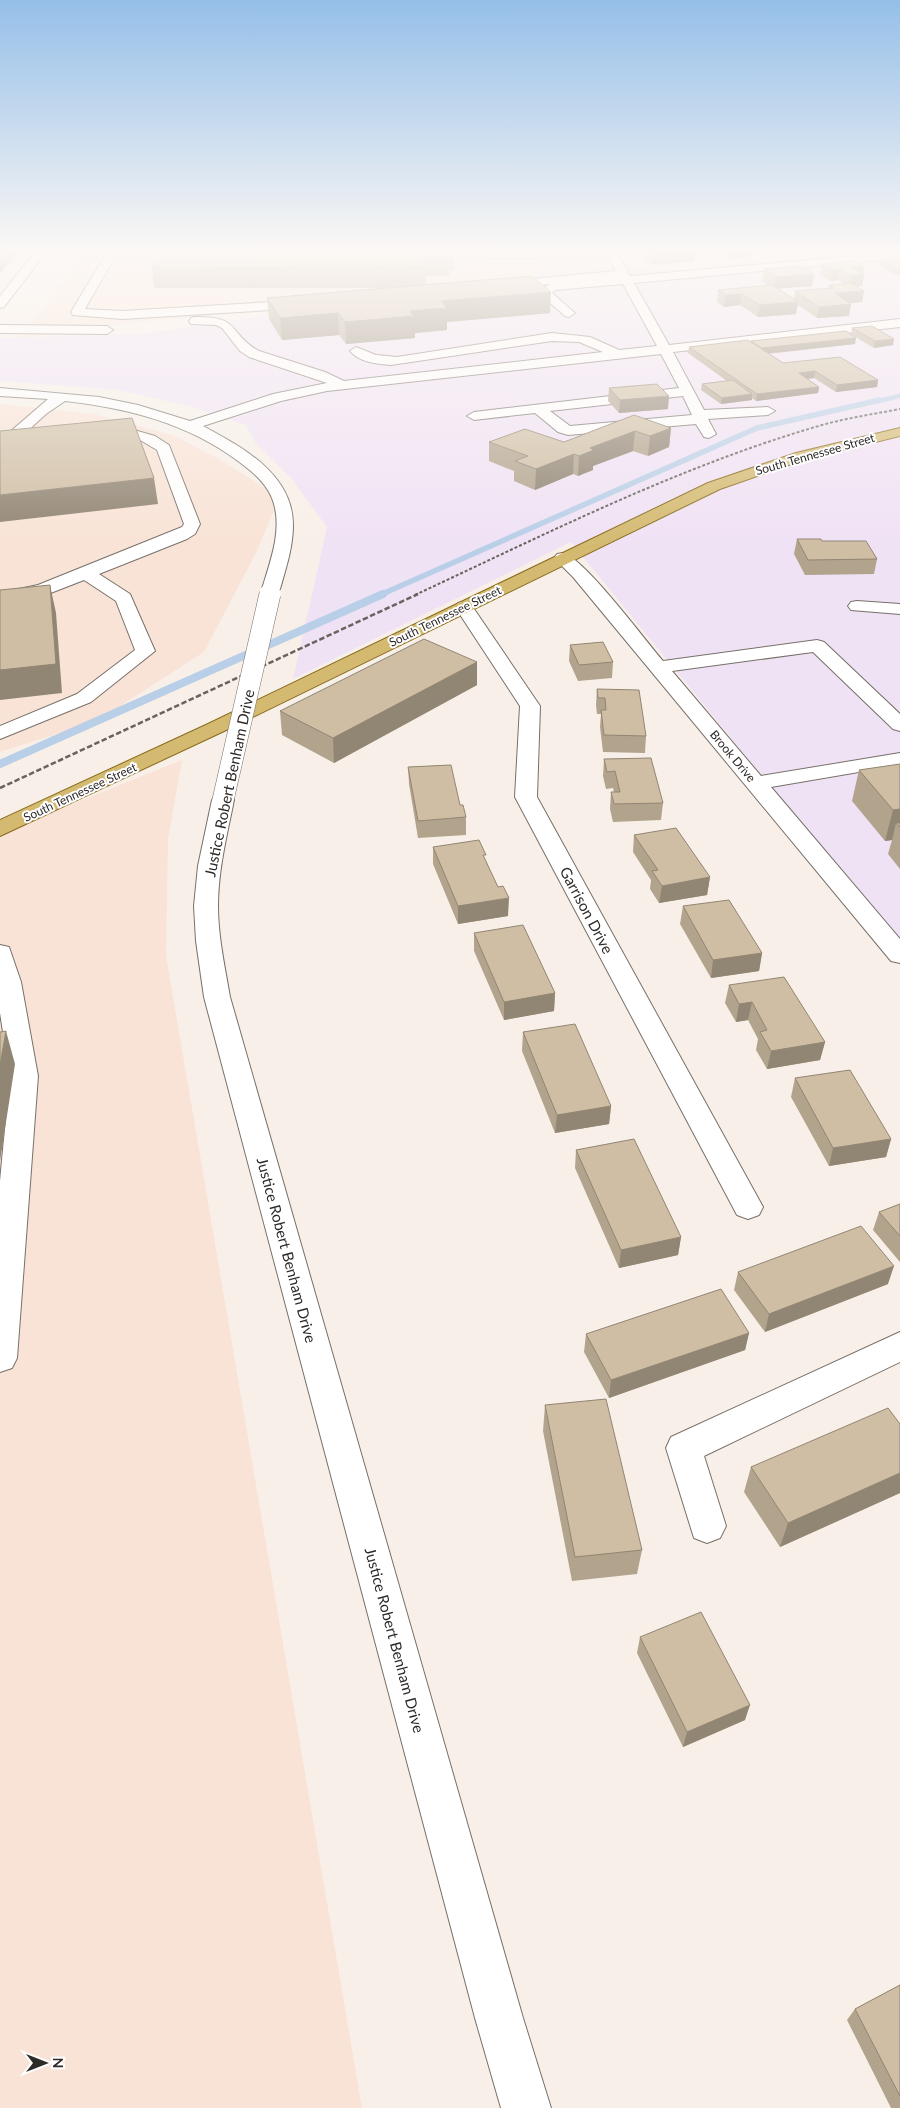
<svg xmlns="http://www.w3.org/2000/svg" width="900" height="2108" font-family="Lato,sans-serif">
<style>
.commercial{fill:#f0e2f5}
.industrial{fill:#f9e3d6}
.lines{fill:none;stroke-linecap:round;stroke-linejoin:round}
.stream-far2{stroke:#b9cfe7;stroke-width:4.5}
.stream-far1{stroke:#b9cfe7;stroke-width:5.5}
.stream{stroke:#b9cfe7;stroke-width:8}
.minor-casing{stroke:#777069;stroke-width:2}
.major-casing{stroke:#876a1a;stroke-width:2}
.minor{fill:#fff;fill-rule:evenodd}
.major{fill:#d4ba71;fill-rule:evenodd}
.rail-far1{stroke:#68635f;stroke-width:2;stroke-dasharray:3 2;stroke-linecap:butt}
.rail{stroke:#68635f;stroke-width:2.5;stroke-dasharray:5.5 2.5;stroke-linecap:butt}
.minor-bridge-far1-casing{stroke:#777069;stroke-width:17;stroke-linecap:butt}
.minor-bridge-casing{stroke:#777069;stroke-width:22;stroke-linecap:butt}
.minor-bridge-far1{stroke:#fff;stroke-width:16}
.minor-bridge{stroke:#fff;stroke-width:21}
.wall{fill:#b2a38d}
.shaded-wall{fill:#918573}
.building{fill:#cfbea4;stroke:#918573}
.labels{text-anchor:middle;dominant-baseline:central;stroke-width:4;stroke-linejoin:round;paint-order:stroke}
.far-street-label{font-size:12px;fill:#2e2a28;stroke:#fff}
.street-label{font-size:15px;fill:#2e2a28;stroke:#fff}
</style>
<rect width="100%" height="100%" fill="#f8f0e8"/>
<path class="commercial" d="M878 251H900V946L571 542 293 679 327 527 291 478 254 441 246 425 192 407 119 390 0 381V338L142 334 370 300 530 282 545 260 683 270Z"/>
<path class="industrial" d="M89 251H531L545 260 531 282 370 300 143 322 19 338Z
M0 404 94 414 175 436 217 458 280 497 255 555 204 652 97 721 0 752Z
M182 760 168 840 166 955 362 2108H0V833Z"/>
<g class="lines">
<path class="stream-far2" d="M874 402 900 396"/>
<path class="stream-far1" d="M380 595 757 428 880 400"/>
<path class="stream" d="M0 764 383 594"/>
<g class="minor-casing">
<path id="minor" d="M36 251H47L4 307 0 308V296Z
M108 251H118L85 309 122 311 304 300 310 304 304 308 122 319 73 315 71 312Z
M615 251 630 276 900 252V258L634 283 669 345 900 319V327L673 352 704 410 768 407 775 411 768 415 708 419 716 434 709 438 704 437 696 424 568 435 558 432 535 413 474 420 467 416 474 412 679 388 661 354 327 391 281 401 203 426C242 447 293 474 293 525 293 547 286 568 280 589L277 593H265L262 589C270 562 282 532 274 504 269 485 253 472 238 461 187 423 127 408 65 401L46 414 23 435 46 438 48 441 46 444 16 443 9 439 11 431 48 399 0 396V388L99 397 138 405 190 421 273 394 327 383 249 357 240 351 222 328 216 325 191 324 189 321 191 318 195 317C242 316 227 333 259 351L325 372 344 381 603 352 579 342 552 341 391 365C377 364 359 362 350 351L356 347 376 355 397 357 552 333 590 337 619 350 657 346 623 284 555 290 552 293 575 313 569 317 565 316 540 294 542 289 550 284 501 288 495 285 501 282 616 271 608 257 489 258 484 255 489 252ZM683 396 692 415 570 426 550 411Z
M0 325 107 326 113 330 107 334 0 333Z
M134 430 155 436 169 445 200 524 195 534 187 539 99 574 130 594 155 651 91 702 0 739V726L77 694 135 650 116 601 84 580 48 594 0 603V593L38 585 182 527 184 524 157 450 140 440H101L94 436 101 432Z
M563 553C584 558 645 640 663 661L817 640 824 642 900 714V731L893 729 813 652 672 671 761 776 900 753V765L771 787 900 939V963L891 961 573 577 554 558 557 554Z
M857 601 900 604V614L851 610 848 606 851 602Z
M464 602 470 603 540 706 537 797 763 1207 759 1215 748 1219 737 1215 515 797 520 706 455 607 458 603Z
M223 793 231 795 234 800C227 835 218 870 218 906 218 937 225 967 230 997L523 2018 551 2108H501L475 2018 204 997 196 941 194 906 198 866 212 800 215 795Z
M0 945 9 947 21 982 38 1076 17 1358 12 1368 0 1372V1181L10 1076 0 1013Z
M900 1332V1362L704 1456 726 1526 720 1538 707 1543 694 1538 666 1448 671 1437Z"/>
</g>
<g class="major-casing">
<path id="major" d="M900 428V436L806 459 720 489 222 732 0 836V820L208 724 708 483 796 453Z"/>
</g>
<use href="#minor" class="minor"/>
<use href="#major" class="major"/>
<path class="rail-far1" d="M415 595C548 533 680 466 822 425 847 418 874 414 900 409"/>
<path class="rail" d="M0 788 418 594"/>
<g class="minor-bridge-far1-casing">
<path id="minor-bridge-far1" d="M270 595 271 589"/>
</g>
<g class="minor-bridge-casing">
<path id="minor-bridge" d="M223 800 270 594"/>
</g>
<use href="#minor-bridge-far1" class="minor-bridge-far1"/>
<use href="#minor-bridge" class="minor-bridge"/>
</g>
<path class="wall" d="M0 251H14L15 256 0 273Z
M454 251V270H449V276H426V284L550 313 447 322V330L415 333V338L346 344 339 335 282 340 269 319 267 298 382 288H154L152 268Z
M646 251H695L694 261 653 265 645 260Z
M716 251H751L750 257 728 259Z
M879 260H900V275H897L878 265Z
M821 264 864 274 862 286H856L864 291 862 302 850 303 849 316 817 318 798 305 796 314 758 317 740 305 724 307 717 302 718 290 769 286 762 281 764 269 812 286 777 288 794 299 795 291 828 289 829 285 844 284 838 280 830 281 820 275Z
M852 328 893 345 874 348 852 335 855 344 768 354 783 363 878 380 877 387 836 392 814 378 807 379 819 387 818 393 756 401 752 398V400L721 404 701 390 702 384 727 381 688 353 689 347 751 343V341L851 335Z
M609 388 668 409 619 413 608 401Z
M634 415 671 428 669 447 648 456 633 451 593 466V470L578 476 573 474 535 490 514 481V471L489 461V442H564Z
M797 539 822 541 877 559 874 574 805 575 794 554Z
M570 645 613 662 612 678 578 681 569 661Z
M477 662V685L334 763 282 735 280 711Z
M597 689 646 736 645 753 603 752 600 727 601 714H597L596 705Z
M604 759 663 803 661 820 613 822 610 809 611 792H614L613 788 606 789 603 776Z
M900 764V869L888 854 892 840 885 841 852 801 859 770Z
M408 767 460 805 466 817V835L418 838 409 784Z
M634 835 710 877 707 895 659 903 650 889 651 880 633 852Z
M433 847 486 861 508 916 458 924 433 864Z
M683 906 762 953 759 971 711 978 680 924Z
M474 933 555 993 554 1011 504 1020 474 951Z
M729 985 825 1042 820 1060 767 1069 756 1050 758 1039 748 1020 736 1022 725 1003Z
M523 1032 611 1106 609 1124 555 1133 522 1051Z
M795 1078 891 1139 886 1157 829 1166 791 1097Z
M576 1150 681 1237 678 1255 619 1268 575 1168Z
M900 1204V1262L873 1230 879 1212Z
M738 1272 888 1284 765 1332 734 1290Z
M749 1333 745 1350 609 1398 584 1352 586 1334Z
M545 1405 642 1550 637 1574 572 1581 543 1431Z
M900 1424V1493L780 1547 744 1492 751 1467Z
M640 1637 745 1720 683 1747 637 1653Z
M900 1985V2108H891L847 2020 855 2009Z"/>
<path class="shaded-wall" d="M6 251H14L15 256 9 264Z
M688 251H695L694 261 653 265 654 254Z
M729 251H751L750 257 728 259Z
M7 258 8 264 0 273V266Z
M864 266 863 274H864L862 286 849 287 851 267Z
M840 269 838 280 830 281 832 270Z
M898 269H900V275H897Z
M814 274 812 286 774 289 776 277Z
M864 291 862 302 833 305 835 293Z
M551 292 550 313 447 322V330L415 333V338L346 344 345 322 410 311 441 301Z
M742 294 740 305 724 307 726 295Z
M798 302 796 314 758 317 760 305Z
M851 304 849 316 817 318 819 307Z
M338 313 339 335 282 340 280 318Z
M856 338 855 344 761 354 762 348Z
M894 339 893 345 874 348 875 341Z
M815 371 814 378 797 380 799 373Z
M878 380 877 387 836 392 837 385Z
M819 387 818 393 756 401 757 394Z
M752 394V400L721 404 722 398Z
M669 396 668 409 619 413 620 400Z
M671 428 669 447 648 456 650 436Z
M635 431 633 451 593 466V470L578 476 579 456 590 448Z
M574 454 573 474 535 490 536 469Z
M154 478 158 504 0 522V495Z
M50 585 56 613 62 693 0 700V670Z
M477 662V685L334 763 333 738Z
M900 809V827L896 823 892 840 885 841 893 810Z
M710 877 707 895 659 903 662 886Z
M509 898 508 916 458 924V906Z
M762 953 759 971 711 978 713 960Z
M555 993 554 1011 504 1020V1002Z
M752 1002 748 1020 736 1022 739 1004Z
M6 1031 15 1064 0 1161V1065Z
M825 1042 820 1060 767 1069 771 1051Z
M611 1106 609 1124 555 1133 557 1115Z
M891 1139 886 1157 829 1166 833 1148Z
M681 1237 678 1255 619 1268 621 1250Z
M894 1266 888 1284 765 1332 769 1314Z
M749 1333 745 1350 609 1398 611 1380Z
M900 1473V1493L780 1547 788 1523Z
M750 1705 745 1720 683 1747 687 1732Z"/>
<path class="building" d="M0 251H8L6 253H0Z
M161 251H449V256H426V267L152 268Z
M649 251H688L654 254Z
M7 258 0 266V259Z
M897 258 900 260V269H898L879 260Z
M855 261 864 266 851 267 864 274 851 275 840 269 832 270 821 264Z
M802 266 814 274 776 277 764 269Z
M532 276 551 292 441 301 447 308 410 311 414 316 345 322 338 313 280 318 267 298Z
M852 283 864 291 835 293 851 304 819 307 795 291 834 288 829 285Z
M772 285 798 302 760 305 742 294 726 295 718 290Z
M872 326 894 339 875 341 852 328Z
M846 331 856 338 762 348 751 341Z
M748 340 783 363 840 357 878 380 837 385 815 371 799 373 819 387 757 394 689 347Z
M733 380 752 394 722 398 702 384Z
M657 384 669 396 620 400 609 388Z
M634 415 671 428 650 436 635 431 590 448 594 450 579 456 574 454 536 469 515 461 528 456 489 442 525 429 564 442Z
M132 418 154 478 0 495V431Z
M797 539H821L822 541H866L877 559 808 560Z
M50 585 56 664 0 670V590Z
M424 639 477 662 333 738 280 711Z
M603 642 613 662 579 665 570 645Z
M597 689 639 690 646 736 604 735 601 710H606L605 698H598Z
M651 758 663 803 614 804 611 792H620L615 771 607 772 604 759Z
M900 764V809L893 810 859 770Z
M451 765 460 805H463L466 817 418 821 408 767Z
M896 823H900V827Z
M676 828 710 877 662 886 652 871 658 870 634 835Z
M479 840 486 855H483L498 887 503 886 509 898 458 906 433 847Z
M729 900 762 953 713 960 683 906Z
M523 925 555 993 504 1002 474 933Z
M784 977 825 1042 771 1051 760 1032 767 1030 752 1002 739 1004 729 985Z
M575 1024 611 1106 557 1115 523 1032Z
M6 1031 0 1065V1032Z
M850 1070 891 1139 833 1148 795 1078Z
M634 1139 681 1237 621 1250 576 1150Z
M900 1204V1236L879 1212Z
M861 1226 894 1266 769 1314 738 1272Z
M721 1289 749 1333 611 1380 586 1334Z
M606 1399 642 1550 575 1557 545 1405Z
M888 1408 900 1424V1473L788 1523 751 1467Z
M701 1612 750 1705 687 1732 640 1637Z
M900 1985V2096L855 2009Z"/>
<linearGradient id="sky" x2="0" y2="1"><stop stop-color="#95bfe8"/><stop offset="0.46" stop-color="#fcf8f5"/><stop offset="1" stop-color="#fcf8f5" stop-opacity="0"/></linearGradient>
<rect width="900" height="546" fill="url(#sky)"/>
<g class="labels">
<g class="far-street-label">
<text transform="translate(815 454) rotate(-16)">South Tennessee Street</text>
<text transform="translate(445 616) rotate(-26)">South Tennessee Street</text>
<text transform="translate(733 756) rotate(50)">Brook Drive</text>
<text transform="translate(80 792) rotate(-25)">South Tennessee Street</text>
</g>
<g class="street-label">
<text transform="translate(229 783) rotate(-78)">Justice Robert Benham Drive</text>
<text transform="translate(587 910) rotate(62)">Garrison Drive</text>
<text transform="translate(287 1250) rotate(75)">Justice Robert Benham Drive</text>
<text transform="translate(395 1640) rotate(75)">Justice Robert Benham Drive</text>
</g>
</g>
<g transform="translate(45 2063) rotate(90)" stroke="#ffffff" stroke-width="4" paint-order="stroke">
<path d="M0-4L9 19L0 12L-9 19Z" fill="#2e2a28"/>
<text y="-8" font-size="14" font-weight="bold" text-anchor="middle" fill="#2e2a28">N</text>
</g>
</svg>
